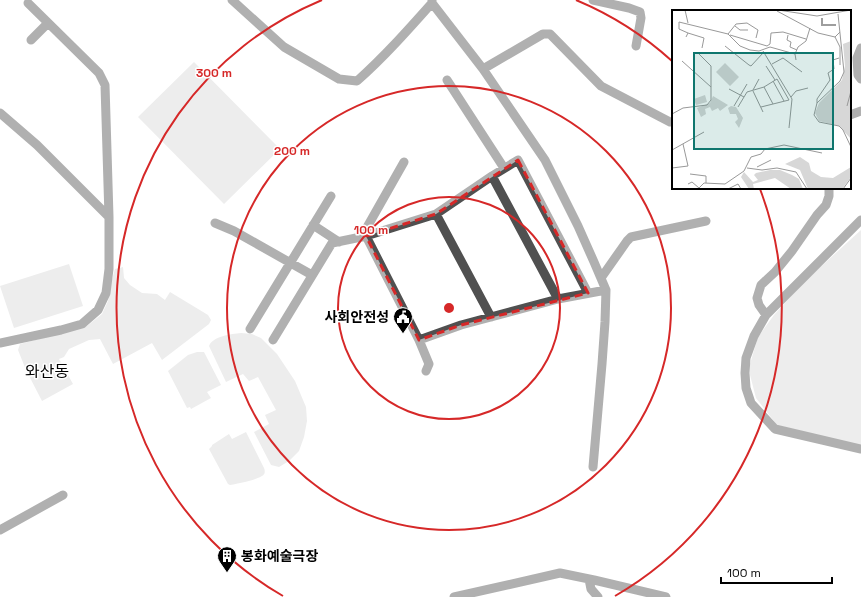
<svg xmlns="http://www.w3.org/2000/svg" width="861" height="597" font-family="'Space Grotesk','Noto Sans KR',sans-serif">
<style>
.green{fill:#d7d7d7}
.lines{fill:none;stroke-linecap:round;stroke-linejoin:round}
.minor{stroke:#505050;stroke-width:9}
.marked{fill:none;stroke:#d62828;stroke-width:3;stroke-dasharray:8 5;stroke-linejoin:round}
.ring{fill:none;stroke:#d62828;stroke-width:2}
.labels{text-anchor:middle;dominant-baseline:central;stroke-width:3;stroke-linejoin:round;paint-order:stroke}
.poi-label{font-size:14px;font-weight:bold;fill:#000;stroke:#fff;text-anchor:end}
.quarter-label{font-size:16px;fill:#000;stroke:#fff}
.inset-river{fill:none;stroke:#9e9e9e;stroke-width:2}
.inset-road{fill:none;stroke:#999;stroke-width:1}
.view{fill:#0f766e;fill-opacity:0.15;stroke:#0f766e;stroke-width:2}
.inset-edge{fill:none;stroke:#000;stroke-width:2}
.centre{fill:#d62828;stroke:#fff;stroke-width:2}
.ring-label{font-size:12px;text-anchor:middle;font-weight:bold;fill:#d62828;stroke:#fff;stroke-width:3;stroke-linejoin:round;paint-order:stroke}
</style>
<rect width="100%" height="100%" fill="#fff"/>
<path class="green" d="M194 62 280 149 224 204 138 117Z
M861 230V446L777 425 756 398 750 375V364L758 337 774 315 804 282Z
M69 264 83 306 14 328 0 286Z
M123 267 124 278 130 285 142 293 157 294 165 300 170 292 208 315 211 320 209 324 162 360 152 343 113 364 100 339 89 340 69 349 64 357 59 359 73 384 42 401 26 370 18 350 20 344 87 326 102 314 108 301 111 283 115 269Z
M241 333 252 334 261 338 277 354 295 381 306 407 307 421 304 437 299 451 289 461 279 467 271 465 254 432 269 424 265 415 276 410 258 377 249 381 243 374 226 382 209 346C213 336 231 334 241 333Z
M197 352H204L221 385 207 392 211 398 191 409 190 407 187 408 168 371 188 355Z
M246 432 264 468C265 470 265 473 264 474 262 479 236 484 230 485L228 484 209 449 212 446V445L229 434 232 439Z"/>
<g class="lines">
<path class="minor" d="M232 0 284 47 339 79 357 81C384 57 408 30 432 3
M432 0V3L483 69 545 160 578 226 594 262 606 290 605 322 602 364 593 467
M593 0 629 8 640 12 641 18 636 46
M31 40 48 23
M861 48 857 58 858 75 861 79
M483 69 543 34H550L601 86 670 122
M447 80 504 168
M0 113 37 145 109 217
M850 115 861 111
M404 162 366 229V236L419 340 429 364 426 371
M492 176 558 299
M436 214 491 317
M861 220 766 315 754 336 746 358 745 373 746 388 751 403 775 429 861 449
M215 223 234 231 312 275
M313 225 339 242
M601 278 627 241 631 237 706 221
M766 315 759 305 757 298 761 285 775 272 792 251 817 215 826 205 829 196V188
M250 329 331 196
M273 340 332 243 366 236 436 214 492 176 518 160 588 293
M419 340 461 325 558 299 606 290
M0 343 61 330 82 324 98 310 106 293 109 269V217L105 85 99 73 28 3
M0 530 63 495
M589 579 591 589 598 597
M454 597 560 573 594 580 666 597"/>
</g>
<path d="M0 0H861V597H0ZM518 160 588 293 461 325 419 340 366 236 436 214Z" fill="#fff" fill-opacity=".55" fill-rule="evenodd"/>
<path class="marked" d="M518 160 588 293 461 325 419 340 366 236 436 214Z"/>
<g class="ring">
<circle cx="449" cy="308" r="111"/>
<circle cx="449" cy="308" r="222"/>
<path d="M283 596A333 333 0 0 1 322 0M576 0A333 333 0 0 1 672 61M760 189A333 333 0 0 1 615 596"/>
</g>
<defs>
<g id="civic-pin" transform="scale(1)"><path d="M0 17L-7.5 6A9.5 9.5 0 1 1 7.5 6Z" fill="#000" stroke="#fff"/><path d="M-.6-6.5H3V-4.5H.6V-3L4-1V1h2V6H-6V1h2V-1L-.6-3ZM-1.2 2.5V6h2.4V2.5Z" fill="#fff"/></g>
<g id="building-pin" transform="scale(1)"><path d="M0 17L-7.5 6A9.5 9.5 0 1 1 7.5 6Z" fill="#000" stroke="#fff"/><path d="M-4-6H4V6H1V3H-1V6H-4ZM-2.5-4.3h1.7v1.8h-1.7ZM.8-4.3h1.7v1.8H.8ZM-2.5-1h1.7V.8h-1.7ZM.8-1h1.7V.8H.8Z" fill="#fff"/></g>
</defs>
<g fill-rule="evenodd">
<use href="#civic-pin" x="403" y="317"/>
<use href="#building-pin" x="227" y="556"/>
</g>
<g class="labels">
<g class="poi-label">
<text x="389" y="317">사회안전성</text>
<text x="241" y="556" text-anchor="start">봉화예술극장</text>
</g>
<g class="quarter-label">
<text x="47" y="371">와산동</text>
</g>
</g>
<g transform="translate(672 10)">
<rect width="179" height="179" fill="#fff"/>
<path d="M179 31V129L167 116 147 111 143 103 147 93 170 70 173 56 171 34ZM53 53 67 67 58 76 44 62ZM33 85 35 92 24 95 22 89ZM41 86 56 95 48 101 46 98 40 101 38 97 33 99 34 104 29 107 25 98 38 93ZM59 96 64 97 71 108 67 118 63 112 66 109 64 104H58L56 98ZM128 147 137 153 139 161 149 167 161 168 179 157V167L170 179H136L128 160 113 154ZM98 160H108L120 165 127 169 131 179H119L103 168 81 174 82 179H77L69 167 72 162 81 172 86 170 82 165 84 163Z" fill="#d7d7d7"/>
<path class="inset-river" d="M150 8V15H164"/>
<path class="inset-road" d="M13 0 16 13M106 0 145 6 179 0M105 1 146 23 163 27M166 4 172 62 168 71 145 93 142 105 147 112 167 116 171 120 179 137M63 16 68 20H76M168 22 163 27 168 37V55M16 23 32 28 30 38M56 24 64 14 75 13 86 20 84 28M58 25 95 36 98 34 99 23 111 22 134 29M116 25 115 30 119 32 118 37 125 40M14 27 16 23 7 19V12L56 24 68 36 78 40 87 41 98 37 123 44 124 50M53 36 77 55 79 56 91 43M91 41 120 89 117 118M123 44 126 37 134 31 138 18M10 51 39 77M100 54 111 48 130 62M94 56 103 70M101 71 112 91M92 77 101 94M57 79 72 87M81 80 87 69M81 81 91 102M119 87 124 81 136 78M145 93V89L158 70 156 63 162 59 161 50 167 48M62 96 75 74M175 96 179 81M66 97 75 82 92 77 105 69 117 90M89 97 117 90M0 104 11 98 35 95 39 90V56L26 43M0 140 32 122M85 157 99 150M0 158 16 156 11 134M75 158 90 160 105 158 124 162 135 179M18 164 34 166V173M16 174 20 172 27 178M26 179 32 173 53 174 72 161 79 147 89 144 93 139 112 135 150 143M56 179 66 174 69 179M171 179 179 168"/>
<path class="view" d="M22 43H161V139H22Z"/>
<rect width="179" height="179" class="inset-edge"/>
</g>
<circle cx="449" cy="308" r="6" class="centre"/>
<g class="ring-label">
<text x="214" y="77">300 m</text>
<text x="292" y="155">200 m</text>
<text x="371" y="234">100 m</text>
</g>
<path d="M721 577v6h111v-6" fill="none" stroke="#000000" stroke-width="2"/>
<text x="727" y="577" font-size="12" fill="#000000" stroke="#ffffff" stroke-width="3" paint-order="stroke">100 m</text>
</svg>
